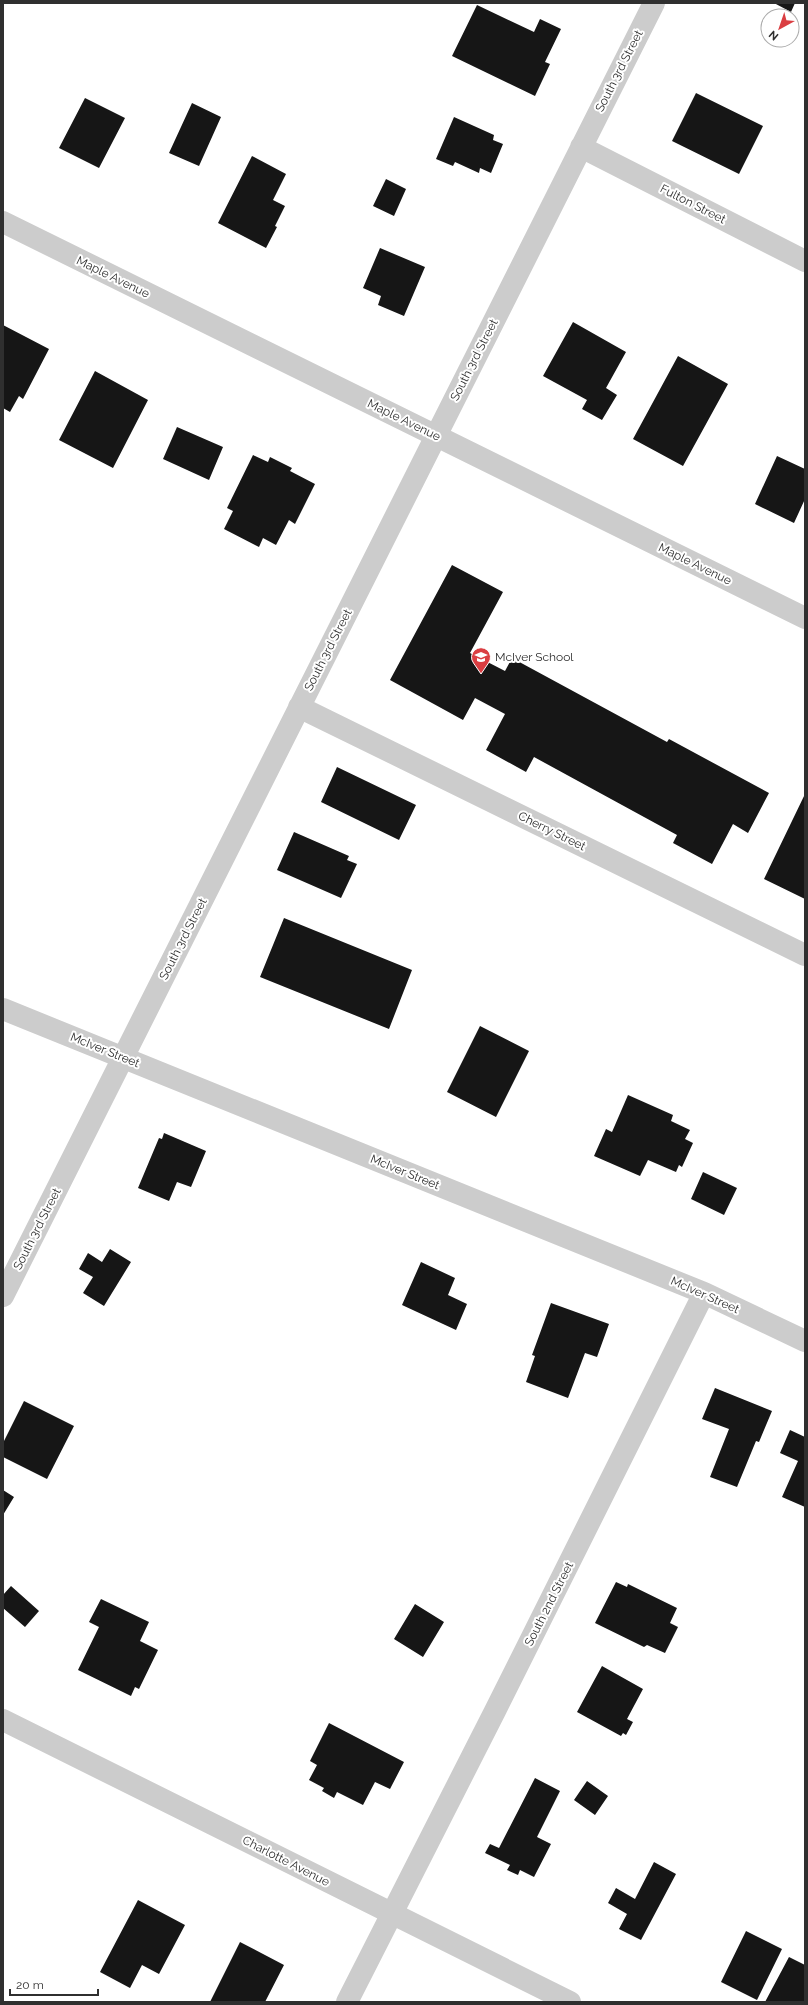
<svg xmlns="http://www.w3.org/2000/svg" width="808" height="2005" font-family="Raleway,sans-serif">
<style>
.building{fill:#161616}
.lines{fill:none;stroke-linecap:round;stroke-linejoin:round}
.minor{stroke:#ccc;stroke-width:22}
.labels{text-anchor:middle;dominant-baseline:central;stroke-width:4;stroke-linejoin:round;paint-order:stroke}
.street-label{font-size:12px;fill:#2f2f2f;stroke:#fff}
.poi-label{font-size:12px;fill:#2f2f2f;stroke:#fff;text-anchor:start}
</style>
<rect width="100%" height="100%" fill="#fff"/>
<path class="building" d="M774 3H795L791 12Z
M477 5 534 32 540 19 561 29 545 62 550 64 535 96 452 56Z
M696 93 763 126 739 174 672 141Z
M85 98 125 118 99 168 59 148Z
M192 103 221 117 199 166 169 153Z
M454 117 494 135 493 140 503 144 491 173 480 168 479 173 455 162 453 166 436 159Z
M252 156 286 174 273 200 285 206 275 226 277 227 266 248 218 223Z
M386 179 406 189 394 216 373 206Z
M380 248 425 267 404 316 378 305 381 296 363 288Z
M573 322 626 352 606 388 617 395 602 420 582 409 587 400 543 376Z
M3 325 49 349 23 399 19 396 10 412 3 408Z
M678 356 728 384 683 466 633 439Z
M95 371 148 400 113 468 59 440Z
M177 427 223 447 209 480 163 459Z
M253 455 268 462 270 457 292 468 290 471 315 484 295 524 289 520 276 545 263 538 259 547 224 529 233 511 227 508Z
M777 456 805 469V499L794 523 755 504Z
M452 565 503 592 470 653 505 671 512 658 667 742 669 739 769 793 748 833 733 824 712 864 673 843 677 835 534 757 526 772 486 750 505 714 475 698 463 720 390 680Z
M337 767 416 805 399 840 321 802Z
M805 794V899L764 879Z
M294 832 349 856 347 860 357 864 341 898 277 870Z
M284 918 412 970 389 1029 260 977Z
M480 1026 529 1051 496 1117 447 1092Z
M628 1095 673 1115 671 1121 690 1130 685 1139 693 1143 682 1167 679 1165 676 1172 648 1160 640 1176 594 1156 606 1129 612 1132Z
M164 1133 206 1151 191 1187 177 1182 169 1201 138 1188 159 1138 162 1139Z
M703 1172 737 1188 724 1215 691 1199Z
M110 1249 131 1262 104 1306 83 1293 93 1277 79 1269 88 1253 102 1262Z
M421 1262 455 1278 448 1295 467 1304 456 1330 402 1305Z
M551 1303 609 1324 597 1357 585 1353 568 1398 526 1382 535 1356 532 1355Z
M715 1388 772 1411 759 1442 756 1441 737 1487 710 1477 729 1429 702 1419Z
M24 1401 74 1426 47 1479 3 1457V1443Z
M790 1430 805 1437V1507L782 1497 798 1461 780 1453Z
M3 1490 14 1497 3 1515Z
M616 1582 627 1587 628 1584 677 1608 670 1623 678 1627 665 1653 647 1645 644 1647 595 1623Z
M11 1586 39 1611 25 1627 3 1608V1595Z
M101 1599 149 1622 140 1641 158 1650 139 1689 135 1687 131 1696 78 1670 99 1627 89 1622Z
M415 1604 444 1622 423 1657 394 1639Z
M602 1666 643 1689 627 1719 633 1722 626 1735 623 1733 621 1736 577 1712Z
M329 1723 404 1762 390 1789 375 1782 363 1805 337 1792 334 1798 322 1791 324 1788 309 1780 317 1765 310 1761Z
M535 1778 560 1791 537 1837 551 1844 534 1877 520 1870 518 1875 507 1870 510 1865 485 1853 490 1844 499 1848Z
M587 1781 608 1796 595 1815 574 1800Z
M654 1862 676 1874 641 1940 619 1929 627 1914 608 1903 616 1888 635 1899Z
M138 1900 185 1925 159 1974 142 1965 130 1988 100 1972Z
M746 1931 782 1949 757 2000 721 1982Z
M240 1942 284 1965 265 2002H210Z
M789 1957 805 1965V2002H765Z"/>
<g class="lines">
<path class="minor" d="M581 147 805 261
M3 222 805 618
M299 707 805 955
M3 1009 704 1293 805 1341
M3 1296 654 3
M3 1720 570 2002
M347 2002 495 1711 704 1293"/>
</g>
<defs>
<g id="school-pin" transform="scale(1)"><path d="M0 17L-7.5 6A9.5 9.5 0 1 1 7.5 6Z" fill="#da3e42" stroke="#fff"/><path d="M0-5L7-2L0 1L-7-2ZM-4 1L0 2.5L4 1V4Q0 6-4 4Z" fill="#fff"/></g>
</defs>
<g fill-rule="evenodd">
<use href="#school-pin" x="481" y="657"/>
</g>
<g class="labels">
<g class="street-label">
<text transform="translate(619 71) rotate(-63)">South 3rd Street</text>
<text transform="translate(693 204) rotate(27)">Fulton Street</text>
<text transform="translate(113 277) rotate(26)">Maple Avenue</text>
<text transform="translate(474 360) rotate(-63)">South 3rd Street</text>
<text transform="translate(404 420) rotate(26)">Maple Avenue</text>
<text transform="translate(695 564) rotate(26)">Maple Avenue</text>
<text transform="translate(328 650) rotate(-63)">South 3rd Street</text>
<text transform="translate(552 831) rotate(26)">Cherry Street</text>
<text transform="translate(183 939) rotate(-63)">South 3rd Street</text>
<text transform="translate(105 1050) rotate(22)">McIver Street</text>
<text transform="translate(405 1172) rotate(22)">McIver Street</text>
<text transform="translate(37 1229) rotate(-63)">South 3rd Street</text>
<text transform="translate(705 1295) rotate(24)">McIver Street</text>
<text transform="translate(549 1604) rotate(-63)">South 2nd Street</text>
<text transform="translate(286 1861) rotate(27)">Charlotte Avenue</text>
</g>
<g class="poi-label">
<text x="495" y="657">McIver School</text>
</g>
</g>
<rect width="808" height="2005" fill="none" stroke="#2f2f2f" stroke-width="8"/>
<g transform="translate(780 28) rotate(220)"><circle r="19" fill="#ffffff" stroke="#acacac"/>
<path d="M0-3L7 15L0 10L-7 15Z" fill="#da3e42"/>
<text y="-6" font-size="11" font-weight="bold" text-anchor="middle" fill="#2f2f2f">N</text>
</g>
<path d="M10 1989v6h88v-6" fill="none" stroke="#2f2f2f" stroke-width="2"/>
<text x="16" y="1989" font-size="12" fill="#2f2f2f" stroke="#ffffff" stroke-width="3" paint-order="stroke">20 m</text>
</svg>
